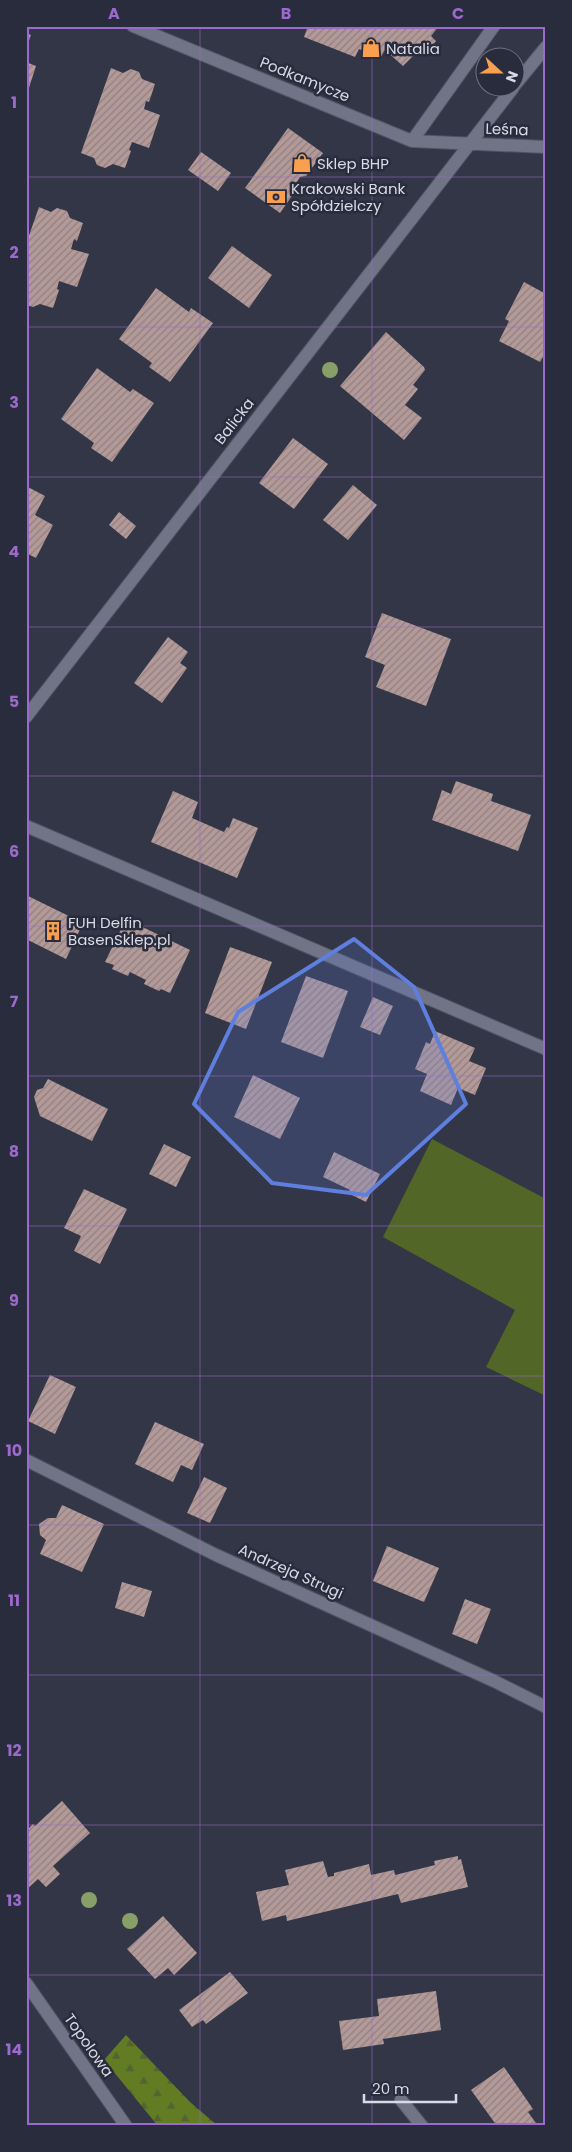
<svg xmlns="http://www.w3.org/2000/svg" width="572" height="2152" font-family="Poppins,sans-serif">
<style>
.green{fill:#526627}
.forest{fill:url(#forest-firs)}
.building{fill:url(#building-hatch)}
.lines{fill:none;stroke-linecap:round;stroke-linejoin:round}
.minor-casing{stroke:#505361;stroke-width:14}
.minor{stroke:#707486;stroke-width:12}
.tree{fill:#889f67}
.marked{fill:#5e7fdd;fill-opacity:0.2;stroke:#5e7fdd;stroke-width:4;stroke-linejoin:round}
.grid{fill:none;stroke:#9c69cc;stroke-width:1;stroke-opacity:0.55}
.labels{text-anchor:middle;dominant-baseline:central;stroke-width:5;stroke-linejoin:round;paint-order:stroke}
.poi-label{font-size:15px;fill:#d8dae5;stroke:#292c3c;text-anchor:start}
.street-label{font-size:15px;fill:#d8dae5;stroke:#292c3c}
.neatline{fill:none;stroke:#9c69cc;stroke-width:2}
.grid-label{font-size:16px;text-anchor:middle;font-weight:bold;fill:#9c69cc}
</style>
<defs>
<pattern id="forest-firs" width="22" height="20" patternUnits="userSpaceOnUse" patternTransform="scale(1.25)"><rect width="22" height="20" fill="#617c23"/><path d="M5 1l3.5 6h-7zM16 11l3.5 6h-7z" fill="#546431"/></pattern>
<pattern id="building-hatch" width="6" height="6" patternUnits="userSpaceOnUse" patternTransform="scale(1.25)"><rect width="6" height="6" fill="#b39a99"/><path d="M-1 1l2-2M0 6l6-6M5 7l2-2" fill="none" stroke="#917f80"/></pattern>
</defs>
<rect width="100%" height="100%" fill="#333647"/>
<path class="green" d="M432 1139 546 1199V1396L486 1367 515 1310 383 1237Z"/>
<path class="forest" d="M126 2035 190 2102 218 2126H158L104 2060Z"/>
<path class="building" d="M308 26H439L431 36 436 41 427 52 421 48 403 66 385 50 380 58 359 49 355 57 304 37Z
M26 33 31 35 27 46H26Z
M26 62 36 66 27 94H26Z
M111 68 123 73 131 69 139 72 142 79 155 84 149 102 146 101 144 109 160 115 149 148 132 142 129 150 131 151 125 168 113 164 105 168 97 165 94 158 81 153Z
M288 128 323 153 306 176 300 177 295 185 296 190 280 213 245 188Z
M201 152 231 173 218 191 188 170Z
M39 207 51 212 57 208 67 211 70 218 83 223 77 241 74 239 71 249 89 254 77 287 59 281 57 289 59 290 53 308 40 304 33 307 26 305V244Z
M232 246 272 275 249 308 208 278Z
M524 282 546 294V352L540 362 499 341 509 321 505 319Z
M156 288 189 312 191 308 213 323 170 382 149 367 152 363 119 339Z
M386 332 424 367 425 370 413 385 418 389 405 405 422 418 404 440 340 386Z
M97 368 130 392 133 389 154 403 112 462 91 448 94 443 61 419Z
M293 438 328 464 294 509 259 483Z
M353 485 377 505 348 540 323 520Z
M26 486 45 496 35 515 53 525 36 558 26 553Z
M119 512 136 526 126 539 109 525Z
M382 613 451 639 426 706 376 687 385 665 365 657Z
M168 637 188 652 180 663 187 668 162 703 134 683Z
M456 781 493 794 491 801 531 815 518 851 432 820 442 790 451 794Z
M173 791 198 802 192 818 224 832 227 827 229 828 233 818 258 828 237 878 151 842Z
M26 895 83 923 66 959 26 939Z
M126 919 190 950 170 993 161 989 159 991 144 984 146 980 130 972 128 976 112 969 114 965 105 962Z
M230 947 272 962 246 1029 205 1013Z
M306 976 348 991 323 1058 281 1042Z
M373 997 393 1006 380 1035 360 1027Z
M435 1031 475 1048 469 1061 486 1068 475 1095 458 1088 451 1105 420 1091 427 1074 415 1069 426 1042 430 1044Z
M253 1075 300 1098 280 1139 234 1117Z
M48 1079 108 1109 92 1141 40 1116 34 1097 37 1090 43 1088Z
M164 1144 191 1157 176 1187 149 1174Z
M334 1152 380 1174 366 1202 348 1193 350 1190 323 1177Z
M84 1189 127 1209 100 1264 74 1251 81 1236 64 1228Z
M50 1375 76 1387 55 1434 28 1421Z
M155 1422 204 1444 192 1470 181 1465 173 1482 135 1464Z
M204 1477 227 1488 210 1523 187 1513Z
M62 1505 104 1524 82 1572 40 1554 46 1540 40 1535 39 1524 48 1518H56Z
M387 1546 439 1568 424 1602 373 1581Z
M122 1582 152 1591 144 1617 115 1608Z
M465 1599 491 1609 477 1644 452 1634Z
M62 1801 90 1833 53 1866 60 1874 46 1887 38 1879 26 1890V1831L33 1824 35 1826Z
M458 1856V1860L461 1859 468 1887 401 1903 398 1894 287 1921 286 1915 262 1921 256 1892 289 1885 285 1870 323 1861 328 1877 334 1876V1873L369 1864 371 1875 394 1870 395 1875 435 1865 434 1861Z
M163 1916 197 1953 174 1975 168 1968 155 1979 127 1949Z
M230 1972 248 1993 206 2024 203 2020 192 2027 179 2010Z
M436 1991 441 2030 383 2039 384 2044 343 2050 339 2021 379 2016 377 1999Z
M504 2067 533 2109 528 2112 538 2126H497L471 2090Z"/>
<g class="lines">
<g class="minor-casing">
<path id="minor" d="M133 26 412 141 546 147
M514 86 546 47
M412 141 494 26
M26 717 513 88
M26 826 546 1049
M26 1460 216 1555 494 1681 546 1707
M26 1983 126 2126
M401 2100 422 2126"/>
</g>
<use href="#minor" class="minor"/>
</g>
<g class="tree">
<circle cx="330" cy="370" r="8"/>
<circle cx="89" cy="1900" r="8"/>
<circle cx="130" cy="1921" r="8"/>
</g>
<path class="marked" d="M354 939 414 987 466 1104 366 1195 272 1183 194 1104 238 1012Z"/>
<path class="grid" d="M200 26V2126M372 26V2126M26 177H546M26 327H546M26 477H546M26 627H546M26 776H546M26 926H546M26 1076H546M26 1226H546M26 1376H546M26 1525H546M26 1675H546M26 1825H546M26 1975H546"/>
<defs>
<g id="shop-bare" transform="scale(1.5)"><path d="M-5-2.5h2.3a2.7 3.5 0 0 1 5.4 0H5L5.5 6h-11ZM-1.5-2.5h3a1.5 2.3 0 0 0-3 0Z" fill="#fa9f4e" stroke="#292c3c" stroke-width="2.5" paint-order="stroke"/></g>
<g id="bank-bare" transform="scale(1.5)"><path d="M-6-4H6V4H-6ZM0-2.3a2.3 2.3 0 1 0 0 4.6a2.3 2.3 0 1 0 0-4.6Z" fill="#fa9f4e" stroke="#292c3c" stroke-width="2.5" paint-order="stroke"/></g>
<g id="building-bare" transform="scale(1.5)"><path d="M-4-6H4V6H1V3H-1V6H-4ZM-2.5-4.3h1.7v1.8h-1.7ZM.8-4.3h1.7v1.8H.8ZM-2.5-1h1.7V.8h-1.7ZM.8-1h1.7V.8H.8Z" fill="#fa9f4e" stroke="#292c3c" stroke-width="2.5" paint-order="stroke"/></g>
</defs>
<g fill-rule="evenodd">
<use href="#shop-bare" x="371" y="48"/>
<use href="#shop-bare" x="302" y="163"/>
<use href="#bank-bare" x="276" y="197"/>
<use href="#building-bare" x="53" y="931"/>
</g>
<g class="labels">
<g class="poi-label">
<text x="386" y="48">Natalia</text>
<text x="317" y="163">Sklep BHP</text>
<text x="291" y="188">Krakowski Bank<tspan x="291" dy="17">Spółdzielczy</tspan></text>
<text x="68" y="922">FUH Delfin<tspan x="68" dy="17">BasenSklep.pl</tspan></text>
</g>
<g class="street-label">
<text transform="translate(305 79) rotate(22)">Podkamycze</text>
<text transform="translate(507 129) rotate(2)">Leśna</text>
<text transform="translate(234 421) rotate(-52)">Balicka</text>
<text transform="translate(291 1571) rotate(24)">Andrzeja Strugi</text>
<text transform="translate(89 2045) rotate(55)">Topolowa</text>
</g>
</g>
<rect width="572" height="2152" fill="none" stroke="#292c3c" stroke-width="55"/>
<g transform="translate(500 72) rotate(111)"><circle r="24" fill="#292c3c" stroke="#6f7280"/>
<path d="M0-4L9 19L0 12L-9 19Z" fill="#fa9f4e"/>
<text y="-8" font-size="14" font-weight="bold" text-anchor="middle" fill="#d8dae5">N</text>
</g>
<path d="M364 2094v8h92v-8" fill="none" stroke="#d8dae5" stroke-width="2.5"/>
<text x="372" y="2094" font-size="15" fill="#d8dae5" stroke="#292c3c" stroke-width="4" paint-order="stroke">20 m</text>
<rect x="28" y="28" width="516" height="2096" class="neatline"/>
<g class="grid-label">
<text x="114" y="19">A</text>
<text x="286" y="19">B</text>
<text x="458" y="19">C</text>
<text x="14" y="108">1</text>
<text x="14" y="258">2</text>
<text x="14" y="408">3</text>
<text x="14" y="557">4</text>
<text x="14" y="707">5</text>
<text x="14" y="857">6</text>
<text x="14" y="1007">7</text>
<text x="14" y="1157">8</text>
<text x="14" y="1306">9</text>
<text x="14" y="1456">10</text>
<text x="14" y="1606">11</text>
<text x="14" y="1756">12</text>
<text x="14" y="1906">13</text>
<text x="14" y="2055">14</text>
</g>
</svg>
